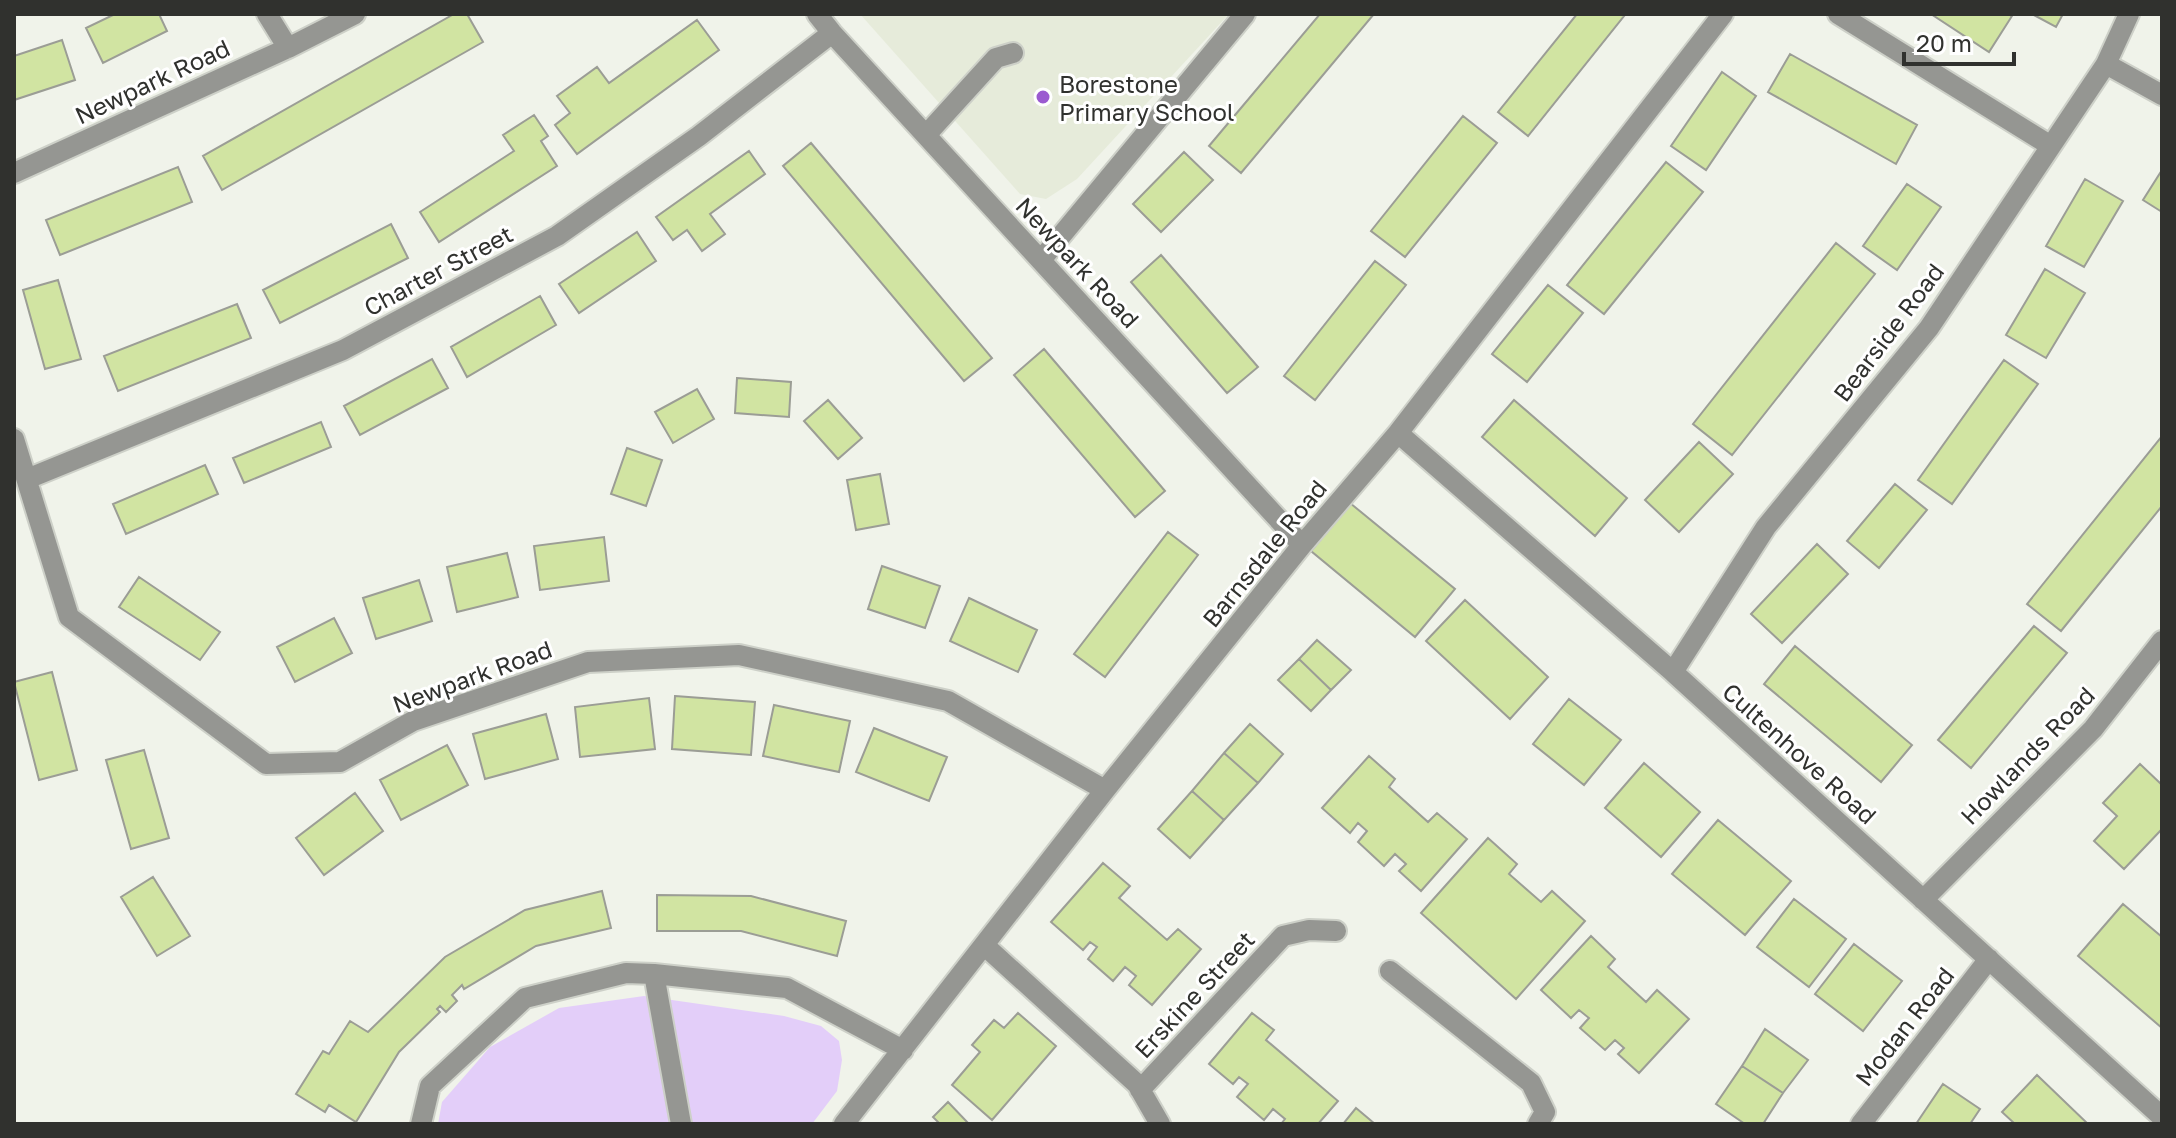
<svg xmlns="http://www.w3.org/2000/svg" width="2176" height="1138" font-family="'Golos Text',sans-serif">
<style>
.built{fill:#e6ebda}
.green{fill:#e3cef9}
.building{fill:#d1e4a2;stroke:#9b9d95;stroke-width:2}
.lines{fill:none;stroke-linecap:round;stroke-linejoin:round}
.minor-casing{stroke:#cdd0c8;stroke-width:24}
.minor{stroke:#959692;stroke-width:20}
.poi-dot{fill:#9b5ad0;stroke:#fff;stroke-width:3}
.labels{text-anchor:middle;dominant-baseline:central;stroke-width:6;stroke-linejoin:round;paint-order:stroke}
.street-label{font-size:24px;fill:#30312e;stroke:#fff}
.poi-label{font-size:24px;fill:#30312e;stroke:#fff;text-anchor:start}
</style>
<rect width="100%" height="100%" fill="#f0f3ea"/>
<path class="built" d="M860 14H1229L1077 179 1046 199 1020 194Z"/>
<path class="green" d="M644 996 784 1016 821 1026 839 1041 842 1060 837 1091 812 1124H438L442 1102 490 1047 559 1008Z"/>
<path class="building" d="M115 14H159L167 31 103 63 86 28Z
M454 14H467L483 42 222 190 203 156Z
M1320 14H1374L1241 173 1209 146Z
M1577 14H1620L1624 16 1528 136 1498 112Z
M1931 14H2008L2012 16 1989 52Z
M2032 14H2063L2056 27Z
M697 20 719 50 577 154 555 125 570 113 557 96 597 67 609 83Z
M62 40 75 80 14 100V56Z
M1790 54 1917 125 1896 164 1768 92Z
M1722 72 1756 96 1706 170 1671 146Z
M534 115 548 136 541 141 557 166 439 242 420 212 514 151 503 135Z
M1463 116 1497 143 1405 257 1371 231Z
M811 143 992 358 964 381 783 166Z
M749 151 765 174 710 214 725 234 702 251 687 230 673 240 656 217Z
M1184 152 1213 180 1161 232 1133 204Z
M1666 162 1703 192 1604 314 1567 285Z
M178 167 192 202 60 255 46 220Z
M2162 170V212L2143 200Z
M2085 179 2123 201 2084 267 2046 246Z
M1907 184 1941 207 1897 270 1863 246Z
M391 224 408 258 280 323 263 290Z
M637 232 656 261 579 313 559 284Z
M1836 243 1875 274 1732 455 1693 424Z
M1161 255 1258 367 1227 393 1131 282Z
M1375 261 1406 285 1315 400 1284 376Z
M2045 269 2085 293 2046 358 2006 335Z
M58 280 81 359 45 369 23 290Z
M1548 285 1583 313 1527 382 1492 354Z
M540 296 556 325 467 377 451 347Z
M237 304 251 338 118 391 104 356Z
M1044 349 1165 491 1135 517 1014 375Z
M432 359 448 388 360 435 344 406Z
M2004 360 2038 384 1952 504 1918 480Z
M737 378 791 382 789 417 735 413Z
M697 389 714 419 673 443 655 412Z
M828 400 862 438 838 459 804 421Z
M1514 400 1627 498 1595 536 1482 437Z
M321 422 331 447 244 483 233 458Z
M2162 436V506L2061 631 2027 604Z
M1699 442 1733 474 1679 532 1645 500Z
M627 448 662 460 646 506 611 494Z
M205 465 218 494 126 534 113 504Z
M880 474 889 524 856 530 847 480Z
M1895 484 1927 510 1879 568 1847 541Z
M1350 503 1455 589 1415 637 1311 551Z
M1168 532 1198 555 1105 677 1074 654Z
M604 537 609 581 540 590 534 546Z
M1817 544 1848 574 1782 643 1751 614Z
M507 553 518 597 457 612 447 567Z
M882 566 940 586 925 628 868 609Z
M139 577 220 632 200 660 119 607Z
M419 580 432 621 376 639 363 598Z
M969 598 1037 630 1018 672 950 641Z
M1465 600 1548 677 1510 719 1426 641Z
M334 618 352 653 295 682 277 647Z
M2034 626 2067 653 1971 768 1938 740Z
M1317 640 1351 670 1331 690 1299 659Z
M1795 646 1912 745 1881 782 1764 684Z
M1299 659 1331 690 1311 711 1278 680Z
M52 672 77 770 39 780 14 682Z
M675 696 755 702 751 755 672 749Z
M649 698 655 749 580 757 575 707Z
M1569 699 1621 740 1584 785 1533 744Z
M774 705 850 721 839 772 763 756Z
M546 714 558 759 485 779 473 734Z
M1250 724 1283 754 1258 783 1224 753Z
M874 728 947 757 929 801 856 772Z
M447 745 468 785 401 820 380 780Z
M144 750 169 838 131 849 106 760Z
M1224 753 1258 783 1224 820 1192 791Z
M1369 756 1395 779 1389 787 1428 822 1437 813 1467 839 1421 891 1399 871 1406 864 1395 854 1384 866 1358 842 1367 831 1358 823 1350 833 1322 808Z
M1644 763 1700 812 1661 857 1605 808Z
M2140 764 2162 785V829L2124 869 2094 841 2117 816 2103 803Z
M1192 791 1224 820 1190 858 1158 829Z
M355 793 383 831 324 875 296 838Z
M1718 820 1791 881 1745 935 1672 874Z
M1488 838 1517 864 1509 874 1541 902 1552 891 1585 921 1516 999 1421 913Z
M1103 863 1130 886 1119 898 1167 940 1178 929 1201 949 1152 1005 1129 985 1136 976 1125 967 1113 981 1088 959 1097 947 1090 942 1083 950 1051 922Z
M153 877 190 936 157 956 121 897Z
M602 891 611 928 536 946 464 989 462 985 452 995 457 1001 446 1012 440 1006 437 1009 440 1012 399 1052 356 1122 329 1105 325 1112 296 1094 323 1051 329 1054 350 1021 368 1032 445 957 525 910Z
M657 895 751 896 846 921 837 956 741 931H657Z
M1794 899 1846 939 1809 987 1757 947Z
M2123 904 2162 937V1028L2078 956Z
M1591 936 1615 959 1608 967 1646 1002 1657 990 1689 1019 1639 1073 1618 1054 1624 1048 1615 1040 1605 1050 1580 1028 1589 1018 1579 1010 1571 1018 1541 990Z
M1854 944 1902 981 1863 1031 1815 994Z
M1018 1013 1056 1046 992 1120 952 1085 980 1052 972 1045 994 1020 1004 1028Z
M1252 1013 1274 1030 1266 1040 1338 1101 1318 1124H1281L1285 1119 1273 1109 1264 1120 1237 1097 1248 1084 1239 1077 1233 1084 1209 1064Z
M1765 1029 1808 1060 1783 1093 1742 1066Z
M1742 1066 1783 1093 1763 1124H1745L1716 1104Z
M2037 1075 2088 1124H2015L2002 1112Z
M1943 1084 1980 1109 1970 1124H1916Z
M948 1102 969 1124H940L933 1117Z
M1356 1108 1375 1124H1343Z"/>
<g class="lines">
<g class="minor-casing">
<path id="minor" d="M267 14 288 48
M817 14 832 33 1302 545
M1838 14 2051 146
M2106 64 2162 95
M926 135 996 58 1013 53
M14 173 288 48 355 14
M1041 260 1245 14
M1398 433 1673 672 2162 1117
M14 439 69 617 266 764 340 762 413 721 588 662 739 655 948 701 1105 790
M27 479 343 350 557 236 699 136 832 33
M1673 672 1766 527 1929 328 2106 64 2129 14
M1923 900 2093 729 2162 641
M984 945 1137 1084 1160 1124
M1390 971 1531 1083 1545 1112 1538 1124
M654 974 681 1124
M1140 1090 1283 936 1309 930 1336 931
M421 1124 430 1086 525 998 626 973 654 974 787 988 903 1050
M844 1124 1105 790 1302 545 1398 433 1723 14
M1861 1124 1989 959"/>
</g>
<use href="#minor" class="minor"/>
</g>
<circle class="poi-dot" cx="1043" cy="97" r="8"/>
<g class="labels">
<g class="street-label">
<text transform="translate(152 81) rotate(-25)">Newpark Road</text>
<text transform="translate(1078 262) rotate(47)">Newpark Road</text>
<text transform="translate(438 270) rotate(-28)">Charter Street</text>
<text transform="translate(1888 332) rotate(-53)">Bearside Road</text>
<text transform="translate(1264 553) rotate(-51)">Barnsdale Road</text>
<text transform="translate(472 676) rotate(-20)">Newpark Road</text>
<text transform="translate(1800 753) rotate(42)">Cultenhove Road</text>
<text transform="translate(2027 755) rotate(-46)">Howlands Road</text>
<text transform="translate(1194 994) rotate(-47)">Erskine Street</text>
<text transform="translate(1904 1026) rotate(-52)">Modan Road</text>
</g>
<g class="poi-label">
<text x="1059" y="83">Borestone<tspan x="1059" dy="28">Primary School</tspan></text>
</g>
</g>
<rect width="2176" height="1138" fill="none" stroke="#30312e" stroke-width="32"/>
<path d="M1904 52v12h110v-12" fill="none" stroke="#30312e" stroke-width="4"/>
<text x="1916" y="52" font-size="24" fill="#30312e" stroke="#ffffff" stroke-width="6" paint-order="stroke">20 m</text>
</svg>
